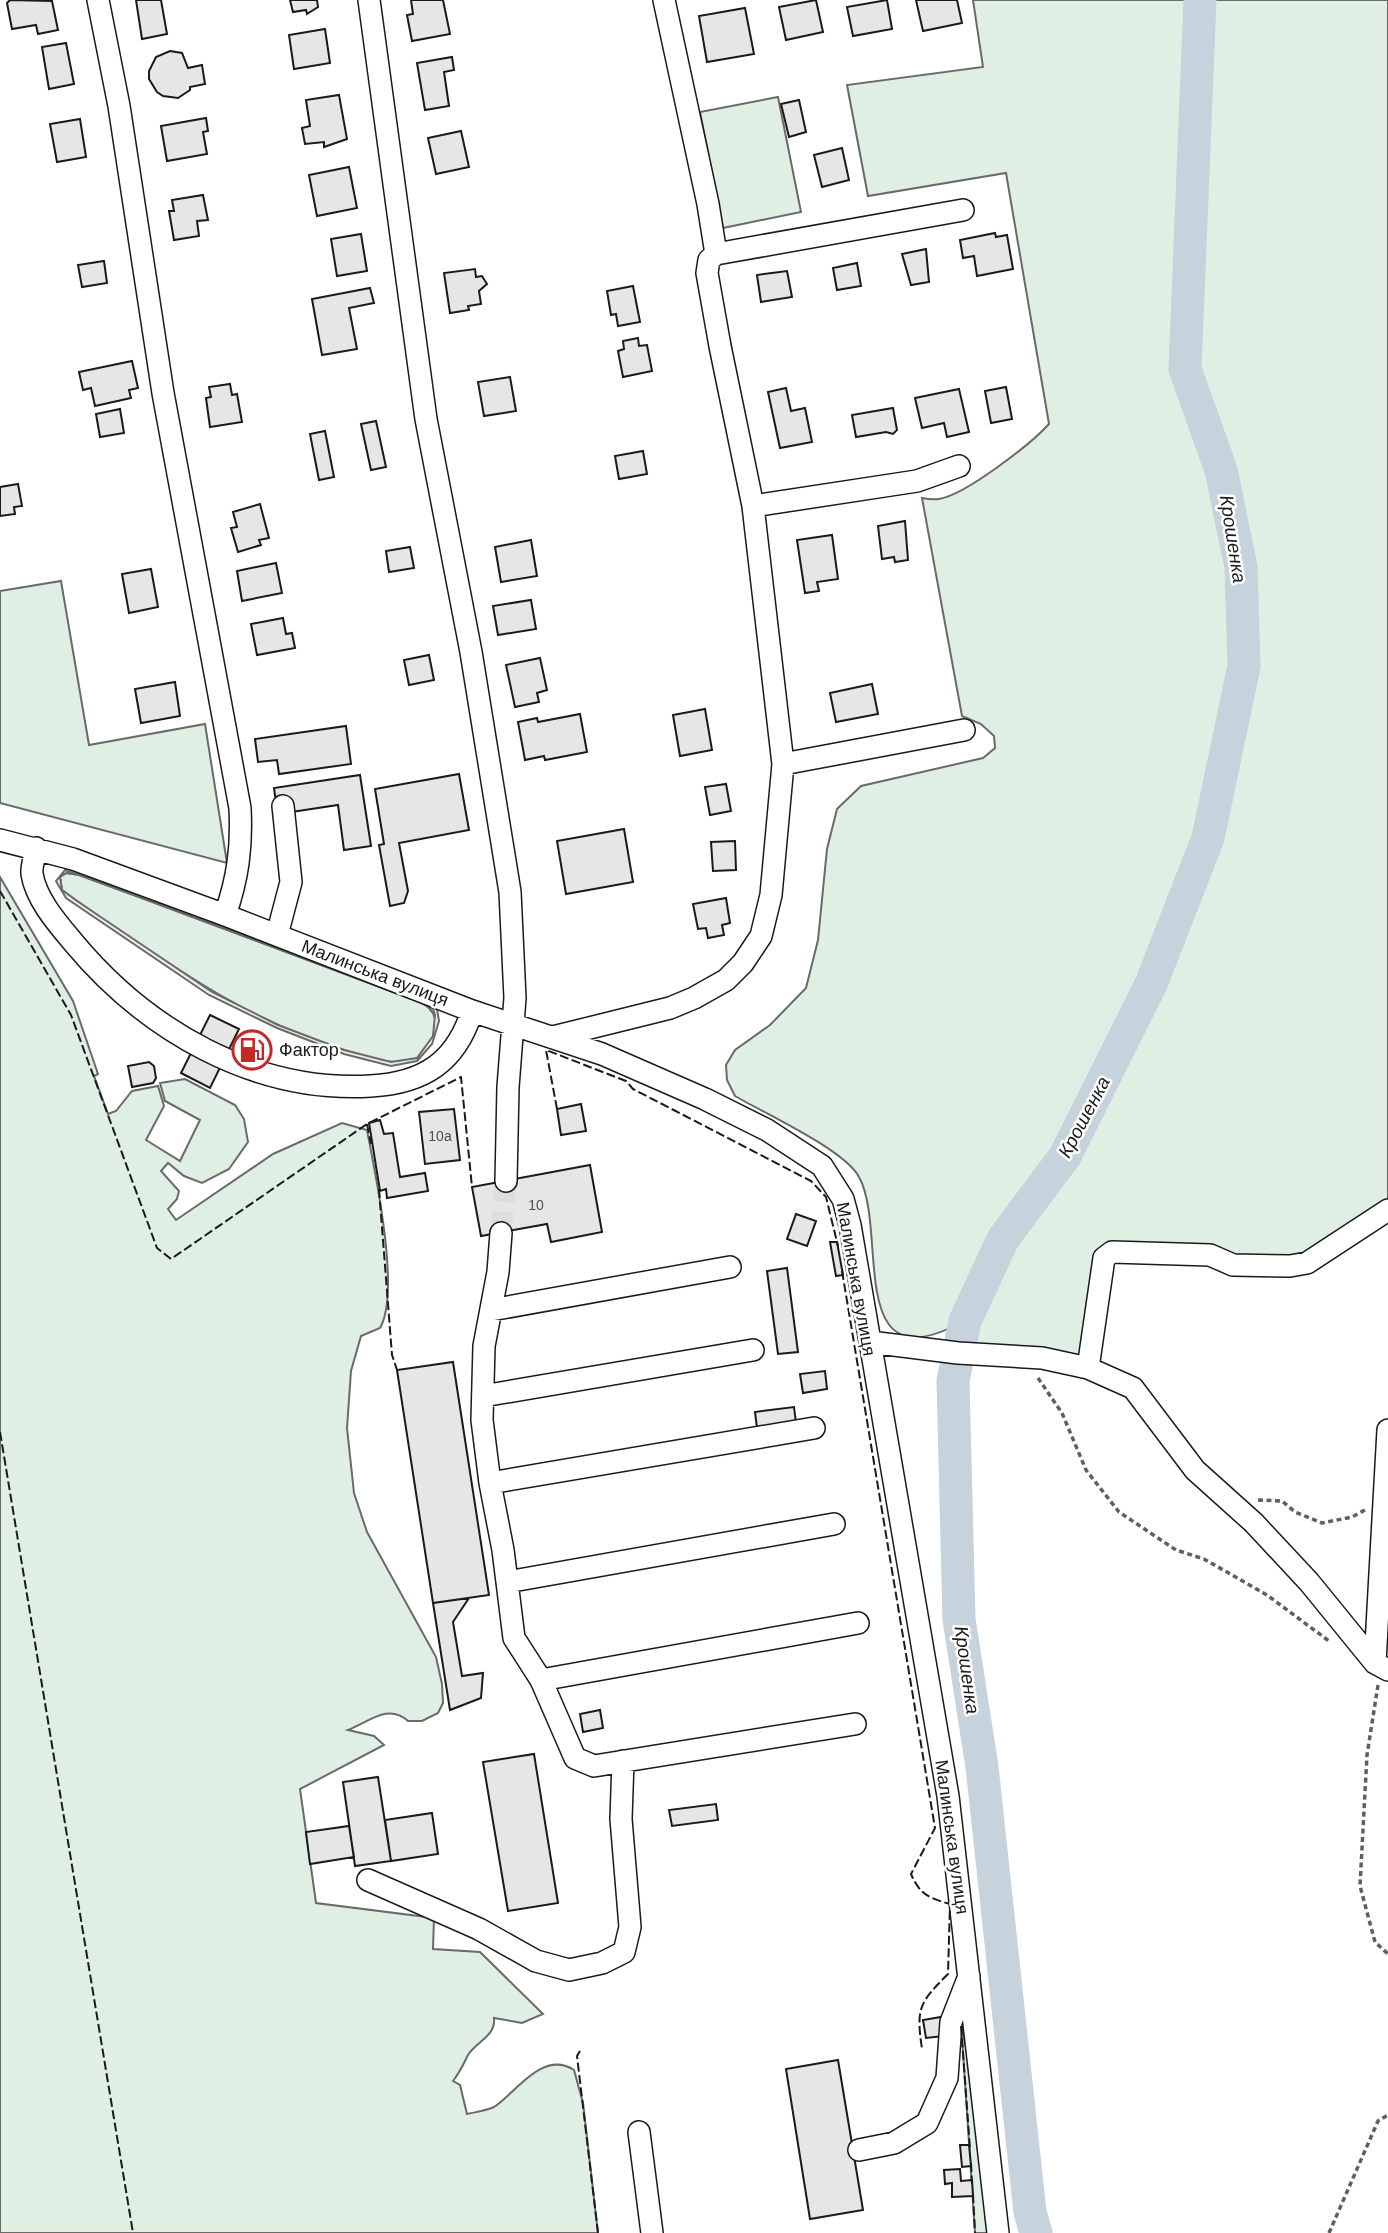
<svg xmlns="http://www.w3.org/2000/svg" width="1388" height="2233" font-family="Helvetica,sans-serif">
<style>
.green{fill:#e0efe3;stroke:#6a6a6a;stroke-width:2}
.parking{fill:#ededed;stroke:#6a6a6a;stroke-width:2;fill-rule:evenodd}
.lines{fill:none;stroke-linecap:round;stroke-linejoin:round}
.river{stroke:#c6d2dc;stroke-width:33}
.building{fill:#e6e6e6;stroke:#1a1a1a;stroke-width:2}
.minor-tunnel{stroke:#ddd;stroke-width:21;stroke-dasharray:21 10;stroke-linecap:butt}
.minor-casing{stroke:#1a1a1a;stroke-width:24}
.path{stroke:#5f5f5f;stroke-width:3.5;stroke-dasharray:5 3.5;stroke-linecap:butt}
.minor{stroke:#fff;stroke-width:21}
.fence{stroke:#1a1a1a;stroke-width:2;stroke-dasharray:9 3.5;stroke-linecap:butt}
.labels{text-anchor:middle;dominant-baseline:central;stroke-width:5;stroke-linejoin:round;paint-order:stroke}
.number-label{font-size:14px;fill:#4d4d4d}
.street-label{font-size:18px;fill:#1a1a1a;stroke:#fff}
.poi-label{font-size:18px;fill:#1a1a1a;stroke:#fff;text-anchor:start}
.water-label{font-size:19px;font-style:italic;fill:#1a1a1a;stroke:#fff}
</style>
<rect width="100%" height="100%" fill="#fff"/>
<path class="green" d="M973 0H1388V1210L1307 1263 1112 1252 1088 1368 958 1353 964 1321C843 1388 889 1231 859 1177 845 1150 764 1113 735 1096L727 1080 726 1065 735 1050 770 1025 806 988 818 940 827 849 837 809 861 786 983 758 995 748 994 736 981 724 962 716 922 498C927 499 933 500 939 499 965 495 1031 444 1049 424L1006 173 868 196 847 85 983 67Z
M778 97 801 212 723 228 700 112Z
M61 581 89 745 205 724 227 863 0 803V591Z
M66 873 80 875 420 1002C446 1014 435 1043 417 1058 395 1067 375 1059 354 1053 250 1024 164 961 77 901L62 890 60 877Z
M0 877 73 1001 98 1074 94 1076 108 1114 116 1111 132 1091 158 1086 164 1106 146 1140 180 1161 200 1120 165 1101 160 1083 185 1079 235 1105 244 1119 248 1142 229 1169 202 1183 184 1176 168 1163 161 1171 179 1191 177 1199 168 1209 176 1220 273 1154 342 1123 367 1130C375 1173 401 1292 380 1328L361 1336 351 1371 347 1428 354 1493 367 1532 436 1657 442 1684 443 1703 438 1713 422 1721H408C388 1703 369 1722 348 1730L374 1736 384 1745 300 1789 316 1903 434 1918 433 1949 480 1952 543 2014 522 2023 494 2018C496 2036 476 2042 468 2055 463 2065 460 2072 453 2081L460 2085 467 2114C476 2112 485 2111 494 2107 514 2095 542 2049 574 2070L583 2103 598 2233H0Z
M961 2022 978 2109 991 2233H975Z"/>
<path class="parking" d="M65 870 430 1003 437 1009 439 1021 432 1044 417 1061 391 1066 344 1054 277 1028 209 995 66 898 56 881ZM66 873 80 875 420 1002 433 1009 435 1015 433 1036 417 1058 391 1062 344 1050 278 1025 212 992 77 901 62 890 60 877Z"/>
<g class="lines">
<path class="river" d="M1036 2233 1030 2212 982 1767 959 1619 953 1381 965 1321 1003 1239 1065 1156 1151 984 1208 838 1244 666 1241 567 1221 470 1185 369 1200 0"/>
</g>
<path class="building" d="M10 0 52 1 58 30 38 34 36 25 12 29 7 3Z
M136 0H161L167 34 142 39Z
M290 0H317L318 7 307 14 306 10 293 12Z
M411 0H443L450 34 412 41 407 15 413 14Z
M816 0 823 32 786 40 779 7Z
M887 0 892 29 853 36 847 7Z
M916 0H957L962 23 923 31Z
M745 8 754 54 707 62 699 16Z
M325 29 330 63 294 69 289 35Z
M66 43 74 84 49 89 42 47Z
M170 51 182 53 188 68 202 65 205 84 190 87V90L178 98 163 96 157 92 149 79V71L156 57Z
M452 57 454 70 444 72 449 106 425 110 417 63Z
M339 95 347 139 324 147V142L305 144 302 128 310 126 306 100Z
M799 100 806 132 789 137 781 104Z
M206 118 208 131 203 132 207 154 167 161 161 126Z
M80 119 86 157 57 162 50 124Z
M461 131 469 167 436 174 428 138Z
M842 148 849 180 822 187 814 155Z
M349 167 357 208 317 216 309 175Z
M203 195 208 220 197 221 199 236 174 240 169 211H174L172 200Z
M995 233 996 237 1007 235 1013 269 977 276 974 256 963 258 960 240Z
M361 234 367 271 337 276 331 239Z
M926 249 929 282 911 285 902 254Z
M104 261 107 283 82 287 78 265Z
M857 263 861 286 837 290 833 268Z
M475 269 476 277 482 276 487 284 479 291 481 304 468 306 469 310 450 313 444 273Z
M787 271 792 297 761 302 757 275Z
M633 286 640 322 618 326 616 314 611 315 607 291Z
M370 288 374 303 349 308 357 349 322 355 312 299Z
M638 338 639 346 647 345 652 371 623 377 618 351 624 349 623 341Z
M132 361 138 388 129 390 131 398 95 406 91 388 83 390 79 372Z
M510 377 516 411 484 416 478 382Z
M230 384 232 395 237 394 242 422 210 427 206 398 211 397 209 387Z
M1006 387 1012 419 991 423 985 391Z
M786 388 791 411 805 408 812 442 780 448 768 392Z
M959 389 969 432 947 437 944 423 922 428 915 398Z
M893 408 897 430 893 434 886 432 856 437 852 415Z
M120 409 124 433 100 437 96 414Z
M376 421 386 467 371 470 361 424Z
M325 431 334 477 319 480 310 434Z
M643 451 647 474 619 479 615 456Z
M18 484 22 506 14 507 15 514 0 516V487Z
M260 504 269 538 259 540 261 545 238 552 231 528 237 527 233 512Z
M905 521 908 560 895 562 894 557 882 559 878 526Z
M832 535 838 579 817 582 819 591 805 593 797 540Z
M531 540 537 576 501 582 495 547Z
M410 547 414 568 389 572 386 551Z
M276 563 282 593 242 601 237 571Z
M151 569 158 607 129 613 122 574Z
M531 600 536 629 498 635 493 606Z
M283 618 286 634 292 633 295 648 257 655 251 624Z
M429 655 434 680 409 685 404 660Z
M540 658 547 690 537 693 539 702 515 707 506 665Z
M175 682 180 716 141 723 135 689Z
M872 684 878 714 836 722 830 693Z
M705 709 712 750 680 756 673 715Z
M580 714 587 752 545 760 544 756 525 760 518 722 537 718 538 722Z
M346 726 351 764 279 774 277 760 258 762 255 739Z
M459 774 469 830 399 843 408 891 404 903 390 906 379 845 384 844 375 789Z
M360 775 371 846 344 850 338 805 285 813 277 809 274 788Z
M726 784 731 811 710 815 705 787Z
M624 829 633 882 566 894 557 841Z
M735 841 736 870 713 871 711 842Z
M726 898 730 923 722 925 724 935 708 938 706 928 698 929 693 904Z
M210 1015 239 1029 210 1088 181 1073Z
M149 1062 154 1066 156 1078 153 1083 132 1087 128 1066Z
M581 1104 586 1131 561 1135 557 1109Z
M454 1109 460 1160 425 1164 419 1112Z
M380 1120 384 1134 393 1133 400 1177 425 1173 428 1191 387 1198 386 1189 380 1191 369 1123Z
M590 1165 602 1232 551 1242 547 1224 481 1236 472 1187Z
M796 1214 816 1221 807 1246 787 1239Z
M830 1242H837L843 1275 836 1276Z
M787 1268 798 1352 778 1354 767 1271Z
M453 1362 489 1595 433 1603 397 1370Z
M825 1371 827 1389 803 1393 800 1374Z
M794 1407 797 1431 758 1436 755 1412Z
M469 1598 453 1622 462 1676 483 1673 481 1698 450 1710 433 1603Z
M600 1710 603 1728 583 1732 580 1714Z
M534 1754 558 1903 508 1911 483 1762Z
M378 1777 391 1861 355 1866 343 1782Z
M716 1804 718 1820 672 1826 669 1810Z
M432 1813 438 1854 391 1861 385 1820Z
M349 1826 354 1857 310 1864 306 1832Z
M941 2017 943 2036 926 2038 923 2020Z
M838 2060 863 2210 810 2219 786 2069Z
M960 2145H969L971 2166 962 2167Z
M960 2169 961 2181 972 2180 973 2196 952 2197V2183L945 2184 944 2170Z"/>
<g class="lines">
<path class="minor-tunnel" d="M501 1233 506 1181"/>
<g class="minor-casing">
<path id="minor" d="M98 0 119 106 163 393 240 808C242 847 238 878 225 915
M369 0 426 419 471 652 510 892 515 998 508 1087 506 1181
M664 0 708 204 716 254
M753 506 917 481 959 466
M783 764 964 730
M0 840 73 859 225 915 472 1011 602 1054 705 1099 767 1130 822 1166 843 1199 850 1225 948 1796 998 2233
M36 848C35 856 31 867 32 874 36 899 57 923 73 942 146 1030 254 1093 371 1086 424 1083 456 1062 472 1011
M277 935 291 882 283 806
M553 1037 670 1008 694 998 726 980 743 963 761 936 771 895 783 764 753 506 720 346 707 273 709 260 716 254 963 210
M501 1233 498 1272 484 1346 482 1420 490 1483 503 1550 514 1638 541 1680 575 1758 594 1766 855 1724
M491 1310 730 1267
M878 1343 958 1353 1042 1358 1088 1368 1133 1388 1195 1470 1254 1523 1309 1582 1375 1663 1388 1670
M1088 1368 1104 1258 1112 1252 1210 1255 1233 1265 1290 1266 1307 1263 1388 1210
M483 1396 753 1350
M490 1483 814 1428
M507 1582 834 1524
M1375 1663 1388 1430
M541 1680 858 1623
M368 1880 479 1929 536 1961 569 1970 602 1963 624 1952 630 1927 621 1819 623 1761
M639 2132 652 2233
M859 2150 894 2143 927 2123 947 2078 951 2022 969 1976"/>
</g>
<path class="path" d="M1038 1378 1062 1413 1086 1470 1119 1512 1176 1550 1204 1559 1267 1595 1329 1641
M1258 1500 1282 1501 1295 1512 1322 1523 1352 1517 1365 1510
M1378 1685 1367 1755 1360 1886 1375 1942 1388 1954
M1329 2233 1378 2121 1388 2115"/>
<use href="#minor" class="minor"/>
<path class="fence" d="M0 891 71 1015 157 1248 171 1259 367 1124 461 1077 472 1187
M557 1109 546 1050 626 1081 633 1089 811 1181 826 1197 838 1246
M367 1124 371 1144
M379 1189 392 1355 397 1370
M842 1271 935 1828 911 1874C920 1895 929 1898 950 1904L948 1974C919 2003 916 2008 922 2049
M0 1432 133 2233
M961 2026 970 2149
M580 2051 577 2056 598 2233
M971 2163 972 2184
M973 2194 975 2233"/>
</g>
<defs>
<g id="fuel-ring" transform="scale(2.0125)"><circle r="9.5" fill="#fff" stroke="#c62828" stroke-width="1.5"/><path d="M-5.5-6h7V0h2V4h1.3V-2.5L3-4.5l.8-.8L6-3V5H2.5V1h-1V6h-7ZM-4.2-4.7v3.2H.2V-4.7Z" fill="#c62828"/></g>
</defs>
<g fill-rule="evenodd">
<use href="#fuel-ring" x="252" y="1050"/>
</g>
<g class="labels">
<g class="number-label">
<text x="440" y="1136">10а</text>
<text x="536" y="1205">10</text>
</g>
<g class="street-label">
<text transform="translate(375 973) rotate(21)">Малинська вулиця</text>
<text transform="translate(856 1279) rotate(80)">Малинська вулиця</text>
<text transform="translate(952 1837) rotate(82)">Малинська вулиця</text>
</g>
<g class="poi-label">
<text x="279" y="1050">Фактор</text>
</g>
<g class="water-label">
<text transform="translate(1233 539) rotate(81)">Крошенка</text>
<text transform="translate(1084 1117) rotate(-62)">Крошенка</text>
<text transform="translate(967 1670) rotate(82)">Крошенка</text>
</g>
</g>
</svg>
